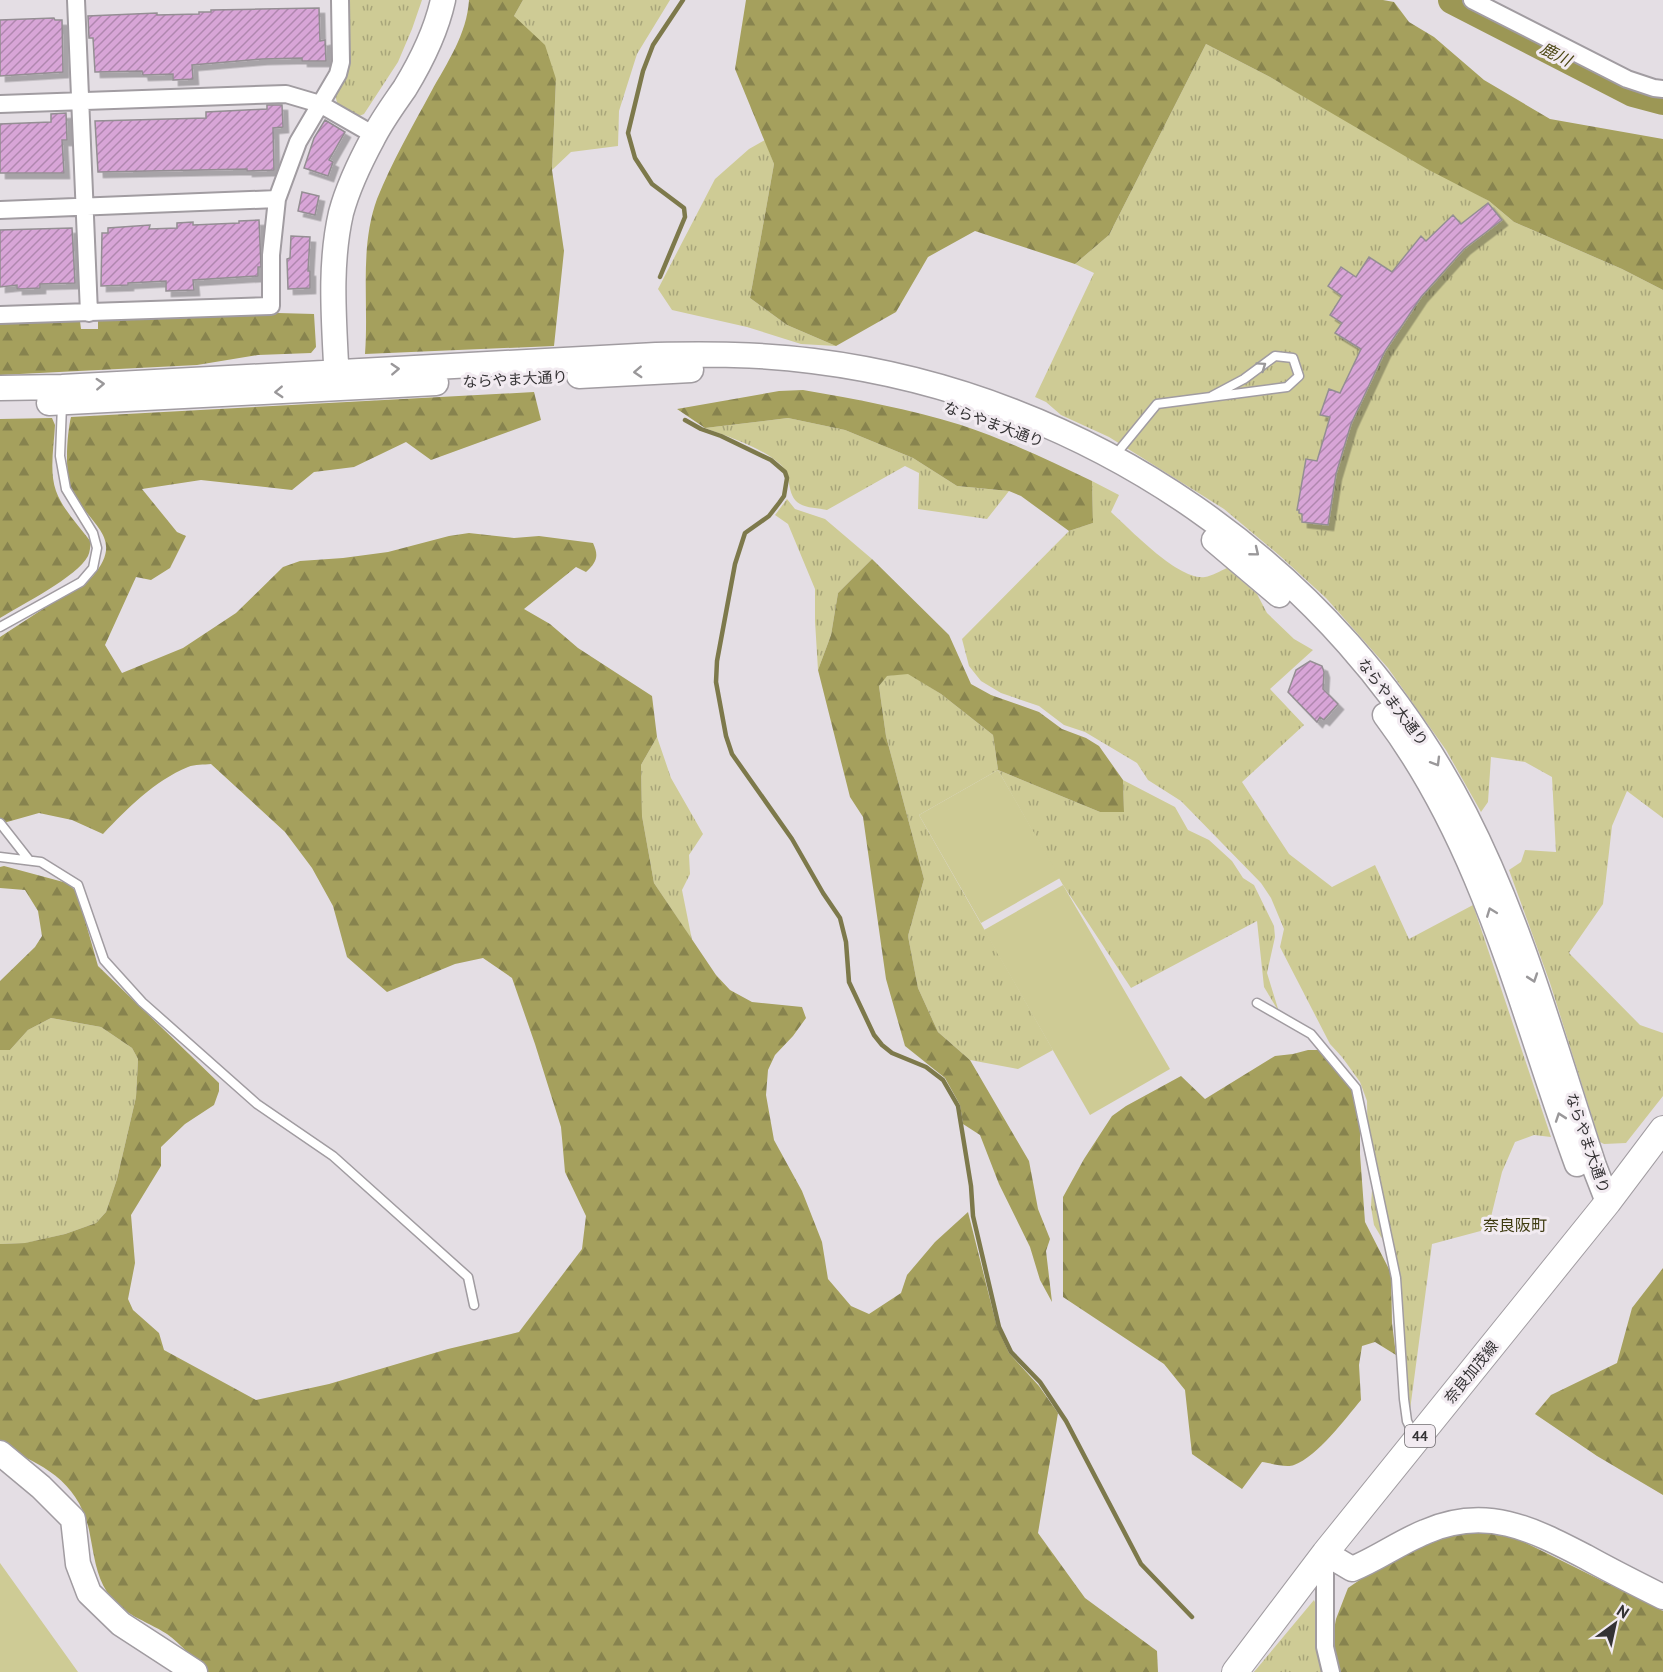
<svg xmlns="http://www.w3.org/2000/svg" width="1663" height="1672" font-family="'PT Sans','Noto Sans JP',sans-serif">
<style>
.grass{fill:url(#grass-tufts)}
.forest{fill:url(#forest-firs)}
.pitch{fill:#cecb95}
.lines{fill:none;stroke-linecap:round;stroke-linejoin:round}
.stream{stroke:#7d794b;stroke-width:4.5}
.river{stroke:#9c9755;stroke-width:28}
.building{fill:url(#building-hatch);stroke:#948e93;stroke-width:1.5;filter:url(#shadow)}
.lane-casing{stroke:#a19ca1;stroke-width:11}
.street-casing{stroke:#a19ca1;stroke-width:20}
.secondary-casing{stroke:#a19ca1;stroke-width:27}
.primary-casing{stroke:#a19ca1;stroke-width:28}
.lane{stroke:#fff;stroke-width:8}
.street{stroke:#fff;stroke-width:16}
.secondary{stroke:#fff;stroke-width:24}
.primary{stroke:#fff;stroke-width:26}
.oneway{stroke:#9a989a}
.labels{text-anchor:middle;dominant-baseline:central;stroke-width:6;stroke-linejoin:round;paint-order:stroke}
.shield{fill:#f2ebf1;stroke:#6d6a6d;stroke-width:1.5}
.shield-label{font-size:14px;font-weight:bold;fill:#343234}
.street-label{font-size:15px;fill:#343234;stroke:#f2ebf1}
.water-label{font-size:16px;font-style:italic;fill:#4b4612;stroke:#f2ebf1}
.neighbourhood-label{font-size:16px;fill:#3f3c12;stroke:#f2ebf1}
</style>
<defs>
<pattern id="grass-tufts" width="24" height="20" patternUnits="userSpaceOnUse" patternTransform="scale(1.5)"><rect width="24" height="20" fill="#cecb95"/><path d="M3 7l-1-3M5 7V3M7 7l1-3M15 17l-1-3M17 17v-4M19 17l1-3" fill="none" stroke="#a8a57a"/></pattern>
<pattern id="forest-firs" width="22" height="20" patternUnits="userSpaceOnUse" patternTransform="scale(1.5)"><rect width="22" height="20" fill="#a5a05d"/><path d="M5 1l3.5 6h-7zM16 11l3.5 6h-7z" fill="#87834e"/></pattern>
<pattern id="building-hatch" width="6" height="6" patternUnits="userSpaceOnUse" patternTransform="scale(1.5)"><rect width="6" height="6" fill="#d8a5d7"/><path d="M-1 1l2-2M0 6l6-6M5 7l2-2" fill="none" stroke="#b087af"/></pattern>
<filter id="shadow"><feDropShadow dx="5.5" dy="5.5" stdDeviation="0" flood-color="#0004"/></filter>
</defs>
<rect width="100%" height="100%" fill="#e4dee4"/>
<path class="grass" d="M347 0H422L412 29 398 62 364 114 357 117 338 106 335 95Z
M523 0H670L637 54 619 111 618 146 571 152 552 170 556 79 514 16Z
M1206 44 1270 77 1489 201 1514 222 1622 269 1663 290V818L1627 791 1612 826 1603 904 1569 953 1640 1025 1663 1033V1096L1626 1143 1604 1144 1600 1142 1550 983 1509 870 1521 862 1525 850 1556 852 1552 777 1525 762 1491 757 1488 802 1481 812 1446 750 1388 668 1326 598 1280 556 1224 509 1109 437 1061 415 1046 402 1035 397 1094 273 1075 264 1109 235Z
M765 140 774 164 750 298 787 325 836 346 801 344 747 327 672 310 658 289 715 179 749 149Z
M788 418 845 430 913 458 957 486 1009 491 987 519 918 509 919 473 905 466 827 510C819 508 806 508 800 504 785 495 793 475 780 464 759 446 731 438 705 428Z
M1092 481 1119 495 1111 512C1130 529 1179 581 1205 577 1212 576 1220 571 1227 568L1257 594 1267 613 1294 639 1313 650 1270 689 1304 725 1242 782 1289 854 1332 887 1375 865 1409 939 1473 905 1551 1137 1534 1135 1515 1142 1502 1172 1488 1229 1432 1244 1410 1410 1396 1262 1374 1225 1371 1207 1373 1173 1368 1156 1367 1101 1360 1082 1342 1057 1330 1044 1280 947 1284 929 1271 898 1261 883 1181 801 1148 780 1137 763 1085 732 1064 725 1039 706 1001 693 981 681 969 666 962 639 1069 531 1093 523Z
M787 499 795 509 825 519 872 559 838 593 831 635 818 670 815 621V589L788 524 775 515Z
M908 673 941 694 993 735 998 770 1100 812H1124L1123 780 1175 807 1188 830 1209 840 1232 861 1243 878 1254 885 1274 926 1275 937 1267 973 1279 1012 1264 987 1257 921 1131 988 1063 885 998 770 919 815 1053 1050 1018 1069 970 1060 938 1032 918 988 908 936 924 879 886 736 879 686 886 676Z
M657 737 671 778 703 834 689 855 690 874 682 890 692 940 654 883 642 816 641 765Z
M51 1018 101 1027 132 1048 138 1059 136 1097 117 1179 106 1212 96 1223 65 1234 26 1243 0 1244V1050H10L28 1030Z
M1314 1600 1319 1611 1323 1672H1254Z"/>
<path class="forest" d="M469 0H523L514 16 545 45 556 79 552 170 564 251 554 346 365 354C369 302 359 249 377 199 392 162 412 127 431 92 447 63 467 34 469 0Z
M746 0H1383L1394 2 1409 22 1434 37 1484 80 1550 119 1663 139V290L1622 269 1514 222 1489 201 1427 169 1270 77 1206 44 1109 235 1075 264 975 231 928 257 896 312 836 346 787 325 750 298 774 164 735 69Z
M278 313 314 314 316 347 311 353 258 355 197 365 0 375V324L80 321 81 329H98V320Z
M803 390C856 399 909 409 961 425 1006 440 1049 460 1092 481L1093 523 1069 531 1021 496 1009 491 957 486 913 458 845 430 788 418 705 428 677 409 779 391Z
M534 392 541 420 431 460 406 442 354 467 314 472 292 490 201 480 142 489 177 532 186 536 170 568 151 580 136 577 105 645 122 673 183 648 236 613 283 567 300 561 343 558 388 552 449 536 469 533 514 538 539 536 593 543C599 556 597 562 586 572L576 567 524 609 550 624 578 648 652 696 657 737 641 765 642 816 654 883 716 975 730 990 752 1002 802 1007 806 1018 793 1036 775 1055 768 1070 766 1095 774 1140 802 1191 822 1242 828 1279 851 1306 869 1314 901 1293 907 1275 935 1242 968 1212 997 1327 1009 1353 1039 1386 1058 1413 1038 1533 1085 1598 1157 1651 1158 1672H207C194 1660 181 1644 167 1634 145 1620 122 1615 107 1592 96 1575 94 1555 90 1535 81 1484 45 1464 0 1447V1244L25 1243 65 1234 96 1223 106 1212 117 1179 136 1097 138 1059 132 1048 101 1027 51 1018 28 1030 10 1050H0V981L35 947 42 936 38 911 25 890 0 888V867L4 866 67 883 77 892 98 966 219 1083V1091L214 1105 185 1124 161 1147V1166L131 1215 135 1263 128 1299 133 1310 159 1333 164 1350 256 1400 329 1384 448 1349 519 1332 582 1249 586 1216 565 1172 561 1127 535 1044 512 978 483 958 455 964 387 992 347 957 333 906 312 868 285 832 211 764C204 765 195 764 188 767 154 781 128 808 103 834L72 820 39 813 0 824V637L92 577C127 537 88 525 72 490 64 474 67 433 71 417Z
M52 418 55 425C54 446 49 471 56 491 63 510 79 526 91 542 90 547 90 552 88 556 77 577 21 605 0 618V419Z
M872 559 949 635 971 684 991 695 1039 712 1062 729 1086 738 1099 746 1123 780 1124 812H1100L998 770 993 735 941 694 908 674 887 676 879 686 886 736 924 879 908 936 918 988 938 1032 970 1060 1029 1161 1038 1209 1050 1239 1046 1251 1052 1302 1040 1280 1030 1247 999 1184 980 1135 963 1124 960 1105 945 1078 905 1046 886 979 863 817 850 797 818 670 831 635 838 593Z
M1308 1050H1322L1354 1089 1360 1116V1154L1365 1222 1391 1273 1392 1323 1396 1355 1375 1342 1362 1346 1359 1365 1361 1400C1345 1419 1318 1456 1294 1465 1286 1468 1271 1463 1262 1462L1242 1489 1192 1454 1185 1390 1164 1364 1063 1297V1197L1084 1159 1112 1116 1126 1106 1181 1076 1205 1099 1275 1056 1293 1054Z
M1663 1268V1495L1597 1456 1535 1414 1551 1395 1617 1363 1632 1308Z
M1454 1532H1504L1663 1611V1672H1338L1331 1646 1336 1619 1348 1588 1374 1570 1434 1538Z"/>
<path class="pitch" d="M998 770 1060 878 981 923 919 815Z
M1063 885 1170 1069 1090 1115 984 930Z
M0 1563 78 1672H0Z"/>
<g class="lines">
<path class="stream" d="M660 277 685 217 684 208 652 184 635 158 628 133 643 71 653 45 683 0
M685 420 701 429 721 436 771 460 785 472 787 478 784 496 779 503 769 516 745 533 735 564 717 661 716 682 726 736 732 754 792 839 823 893 840 918 846 942 849 982 874 1035 882 1045 892 1053 926 1067 943 1080 958 1106 971 1186 973 1216 999 1327 1011 1352 1040 1382 1066 1421 1141 1564 1192 1617"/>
<path class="river" d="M1452 0 1633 93 1663 101"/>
</g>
<path class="building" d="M319 8 320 41 325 40 326 61H302V58L262 59 192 65 193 79 173 80V74L143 75 142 71 95 72 93 38H89L88 16 157 13V15L199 14V12H211V10Z
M54 18 55 20H62L63 72 0 76V20Z
M267 105H282L283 127 273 128 274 170 247 171V169L98 172 95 121 206 118V112L267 109Z
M66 113 67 140H62L64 173H0V124L51 122V114Z
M325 120 345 132 329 160 333 162 328 176 304 168 314 138Z
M302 192 319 196 315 215 298 211Z
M1488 203 1502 220 1464 249 1421 297 1385 351 1351 424 1336 474 1328 525 1302 522V514L1299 513V510H1297L1306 459 1317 461 1330 417 1320 415 1329 389 1340 393 1361 349 1335 333 1342 323 1330 315 1342 296 1328 286 1341 267 1356 277 1369 257 1392 272 1421 236 1426 241 1453 215 1461 224Z
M259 220 261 267H258V276L193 280 194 290 166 291V281L128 283V285L101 286 102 233H108V228L150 225 149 229 177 228V223L193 222V225L239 223V221Z
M72 228 75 283 40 284V288L17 289V285L0 287V230Z
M291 236 310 237 308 271H310V288L288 289 287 259 290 258Z
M1310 661 1322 666 1324 672 1323 689 1338 704 1324 720 1320 717 1317 722 1288 692 1296 670Z"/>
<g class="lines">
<g class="lane-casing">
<path id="lane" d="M1115 458 1121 448 1157 404 1287 387 1299 376 1293 358 1275 356 1244 379 1212 396
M0 627 81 582 93 568 97 548 93 533 66 489 60 456 62 405
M0 823 29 860
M0 857 41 862 78 885 104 960 142 1002 257 1104 333 1156 468 1277 474 1305
M1257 1003 1311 1034 1356 1088 1396 1278 1404 1399 1407 1421 1414 1435"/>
</g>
<g class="street-casing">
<path id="street" d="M76 0 89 313
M1472 0 1627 79 1654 88 1663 89
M0 104 286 94 320 104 374 135
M0 210 277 199
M0 315 271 306V255L277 199 298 142 338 74 341 62 340 0
M1325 1554V1647L1331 1672"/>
</g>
<g class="secondary-casing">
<path id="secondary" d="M579 376 691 370
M337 386C335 329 328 270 341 213 348 187 360 162 373 138 382 120 394 104 405 88 422 60 436 32 443 0
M0 388 62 387 656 355C708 354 760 354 813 361 1088 395 1338 567 1465 814 1522 925 1555 1048 1594 1166L1608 1202
M49 403 436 383
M1214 540 1279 595
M1385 715C1485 848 1521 1011 1577 1164
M0 1453 41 1487 73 1519 78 1564 89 1593 121 1624 195 1672
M1325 1553 1352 1569C1377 1559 1400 1542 1425 1532 1486 1505 1532 1529 1586 1557 1611 1571 1637 1584 1663 1597"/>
</g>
<g class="primary-casing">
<path id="primary" d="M1235 1672 1325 1553 1608 1202 1663 1129"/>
</g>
<use href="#lane" class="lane"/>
<use href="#street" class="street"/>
<use href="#secondary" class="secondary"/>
<use href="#primary" class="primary"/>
</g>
<defs><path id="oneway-chevron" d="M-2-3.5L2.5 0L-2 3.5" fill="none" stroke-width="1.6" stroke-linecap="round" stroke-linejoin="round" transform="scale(1.5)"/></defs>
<g class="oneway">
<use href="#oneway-chevron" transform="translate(1262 366) rotate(-35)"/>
<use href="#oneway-chevron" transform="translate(395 369) rotate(-3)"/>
<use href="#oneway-chevron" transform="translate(638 372) rotate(177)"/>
<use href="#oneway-chevron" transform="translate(100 384) rotate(-3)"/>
<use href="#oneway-chevron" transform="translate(279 392) rotate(177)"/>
<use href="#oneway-chevron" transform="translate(1255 552) rotate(39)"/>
<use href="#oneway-chevron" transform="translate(1436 762) rotate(59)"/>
<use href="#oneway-chevron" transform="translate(1491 912) rotate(-111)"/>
<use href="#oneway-chevron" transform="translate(1533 978) rotate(71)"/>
<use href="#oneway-chevron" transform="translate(1560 1117) rotate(-109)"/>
</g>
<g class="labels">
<rect class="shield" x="1405" y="1425" width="30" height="22" rx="4.5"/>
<g class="shield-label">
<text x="1420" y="1436">44</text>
</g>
<g class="street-label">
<text transform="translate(515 379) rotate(-3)">ならやま大通り</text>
<text transform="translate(994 424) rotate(20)">ならやま大通り</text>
<text transform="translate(1393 702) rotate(53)">ならやま大通り</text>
<text transform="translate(1588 1143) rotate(71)">ならやま大通り</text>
<text transform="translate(1471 1372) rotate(-51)">奈良加茂線</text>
</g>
<g class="water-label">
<text transform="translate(1556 54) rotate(27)">鹿川</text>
</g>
<g class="neighbourhood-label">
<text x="1515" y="1225">奈良阪町</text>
</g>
</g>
<g transform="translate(1615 1624) rotate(33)" stroke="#f2ebf1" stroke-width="4.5" paint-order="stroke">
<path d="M0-4.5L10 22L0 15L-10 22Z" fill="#343234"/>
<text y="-9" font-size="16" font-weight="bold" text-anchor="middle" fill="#343234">N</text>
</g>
</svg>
